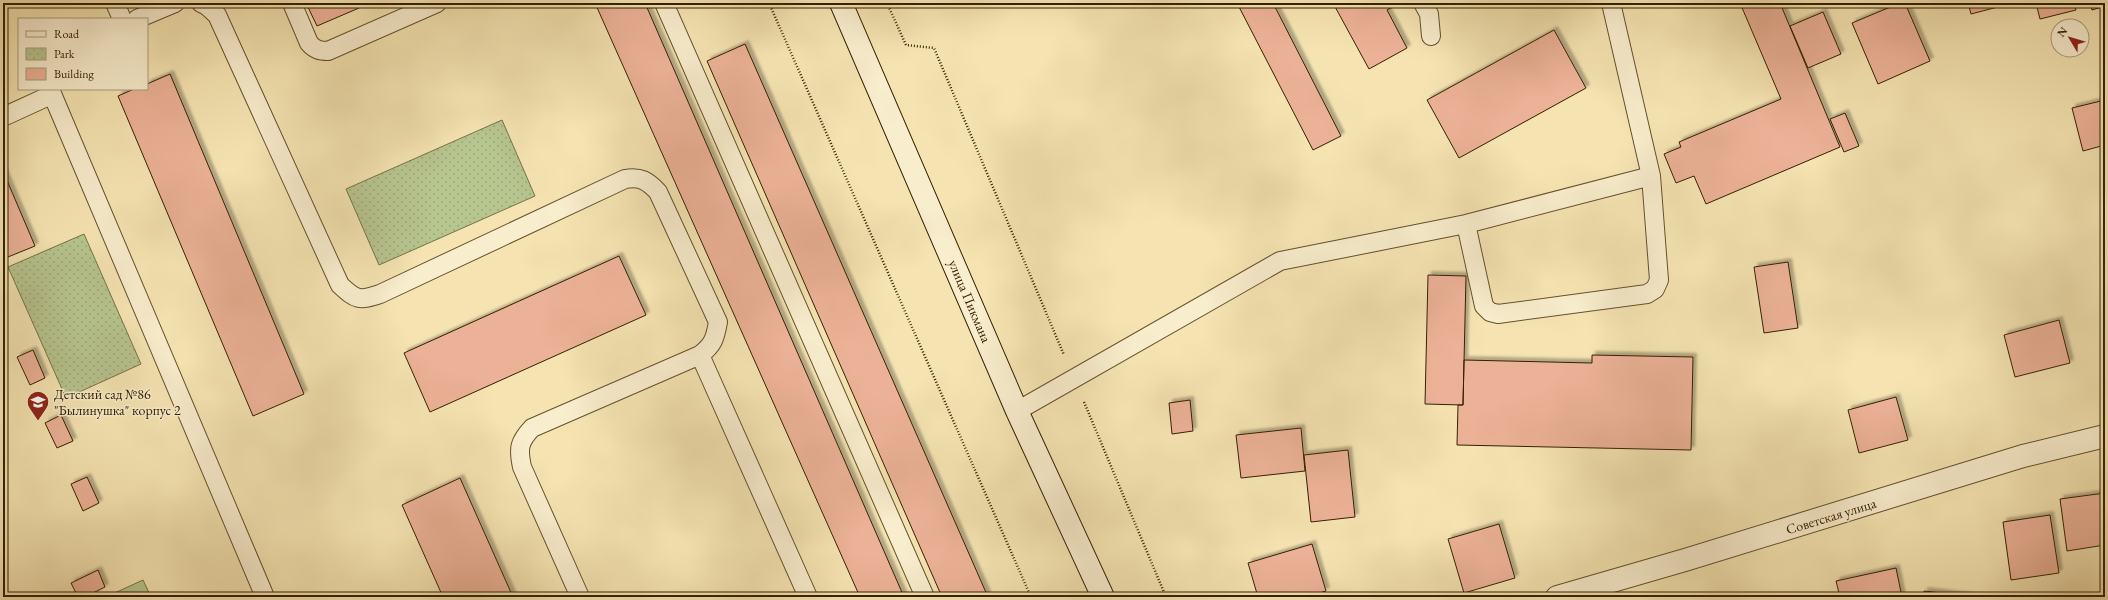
<svg xmlns="http://www.w3.org/2000/svg" width="2108" height="600" font-family="'EB Garamond',serif">
<style>
.grass{fill:#b7c58f;stroke:#767248}
.park{fill:url(#park-dots);stroke:#767248}
.building{fill:#ecb297;stroke:#352000;filter:url(#shadow)}
.lines{fill:none;stroke-linecap:round;stroke-linejoin:round}
.lane-casing{stroke:#65512c;stroke-width:20}
.street-casing{stroke:#65512c;stroke-width:24}
.secondary-casing{stroke:#352000;stroke-width:24}
.path{stroke:#352000;stroke-width:2.5;stroke-dasharray:1 2;stroke-linecap:butt}
.lane{stroke:#f8edcd;stroke-width:18}
.street{stroke:#f8edcd;stroke-width:22}
.secondary{stroke:#f8edcd;stroke-width:22}
.labels{text-anchor:middle;dominant-baseline:central;stroke-width:3;stroke-linejoin:round;paint-order:stroke}
.street-label{font-size:14px;fill:#352000;stroke:#f8edcd}
.poi-label{font-size:14px;fill:#352000;stroke:#f8edcd;text-anchor:start}
</style>
<defs>
<pattern id="park-dots" width="8" height="8" patternUnits="userSpaceOnUse"><rect width="8" height="8" fill="#b7c58f"/><path d="M2 2h.1M6 6h.1" fill="none" stroke="#9ea97a" stroke-width="1.8" stroke-linecap="round"/></pattern>
<filter id="shadow"><feDropShadow dx="3.5" dy="-3.5" stdDeviation="1" flood-color="#0004"/></filter>
</defs>
<rect width="100%" height="100%" fill="#f5e4b2"/>
<filter id="stains"><feTurbulence type="fractalNoise" baseFrequency=".005" numOctaves="4"/><feColorMatrix values="0 0 0 0 .2 0 0 0 0 .09 0 0 0 0 .02 0 0 0 .5 -.17"/></filter>
<radialGradient id="worn" r=".72"><stop offset=".6" stop-color="#630" stop-opacity="0"/><stop offset="1" stop-color="#630" stop-opacity=".3"/></radialGradient>
<path class="grass" d="M143 580 151 597H106Z"/>
<path class="park" d="M502 120 535 196 379 265 346 189Z
M84 234 141 364 66 398 8 267Z"/>
<path class="building" d="M306 3H356L359 8 317 26Z
M595 3H645L904 597H860Z
M1237 3H1273L1341 136 1313 150Z
M1333 3H1400L1387 10 1407 48 1369 69Z
M1740 3H1780L1840 147 1706 204 1694 176 1676 183 1664 154 1681 147 1679 142 1781 99Z
M1900 3H1905L1930 61 1878 84 1852 23Z
M1968 3H2013L1971 14Z
M2036 3H2074L2076 10 2040 19Z
M2090 3H2105V6L2092 10Z
M1823 12 1841 54 1808 68 1790 26Z
M1554 30 1586 88 1459 158 1427 100Z
M745 44 988 597H942L707 61Z
M170 74 304 394 253 416 118 96 134 89H147V84Z
M2105 100V145L2083 151 2072 108Z
M1845 113 1859 146 1844 152 1830 119Z
M3 171 35 246 3 259Z
M619 256 646 315 430 412 404 353Z
M1788 262 1798 328 1764 333 1754 267Z
M1428 275 1466 276 1463 405 1425 404Z
M2059 320 2070 363 2015 377 2004 335Z
M33 350 45 378 30 385 17 357Z
M1592 355 1693 357 1691 450 1457 445 1458 405H1463L1464 360 1592 363Z
M1896 397 1908 440 1859 453 1848 410Z
M1190 400 1193 431 1172 434 1169 403Z
M61 415 73 441 57 448 45 423Z
M1301 428 1305 471 1241 478 1236 435Z
M1348 450 1355 517 1311 522 1304 455Z
M87 477 99 503 83 511 71 484Z
M460 478 513 597H443L402 505Z
M2105 493V545L2067 551 2060 499Z
M2050 515 2059 573 2011 580 2003 522Z
M1499 524 1515 578 1464 593 1448 539Z
M1312 544 1326 591 1305 597H1258L1248 563Z
M1896 568 1902 597H1840L1836 581Z
M98 570 105 587 85 597H78L71 583Z
M1924 591 1975 597H1924Z"/>
<g class="lines">
<g class="lane-casing">
<path id="lane" d="M115 3 122 19
M201 3 207 6 217 15 340 285C356 300 359 301 380 294L625 179C640 176 648 181 658 192L718 322C715 339 713 345 700 355L532 428C519 442 518 448 522 467L580 597
M292 3 309 43C315 50 320 51 328 51L437 3
M664 3 925 597
M1423 3 1429 14 1431 36
M137 19 175 3
M50 89 265 597
M3 117 51 95
M1466 224 1484 306 1490 312 1498 314 1647 294 1655 289 1659 280 1651 176 1611 3
M700 355 808 597
M1017 411 1280 261 1466 224 1651 176"/>
</g>
<g class="street-casing">
<path id="street" d="M1557 597 1685 560 2023 456 2105 436"/>
</g>
<g class="secondary-casing">
<path id="secondary" d="M841 3 1017 411 1103 597"/>
</g>
<path class="path" d="M769 3 1031 597
M887 3 906 45 934 48 1064 355
M1084 402 1166 597"/>
<use href="#lane" class="lane"/>
<use href="#street" class="street"/>
<use href="#secondary" class="secondary"/>
</g>
<defs>
<g id="school-pin" transform="scale(1.15)"><path d="M0 17L-7.5 6A9.5 9.5 0 1 1 7.5 6Z" fill="#8f2418" stroke="#f8edcd"/><path d="M0-5L7-2L0 1L-7-2ZM-4 1L0 2.5L4 1V4Q0 6-4 4Z" fill="#fff"/></g>
</defs>
<g fill-rule="evenodd">
<use href="#school-pin" x="38" y="402"/>
</g>
<g class="labels">
<g class="street-label">
<text transform="translate(970 301) rotate(67)">улица Пикмана</text>
<text transform="translate(1831 516) rotate(-17)">Советская улица</text>
</g>
<g class="poi-label">
<text x="54" y="394">Детский сад №86<tspan x="54" dy="16">"Былинушка" корпус 2</tspan></text>
</g>
</g>
<rect width="2108" height="600" fill="none" stroke="#f5e4b2" stroke-width="16"/>
<rect x="4" y="4" width="2100" height="592" fill="none" stroke="#352000" stroke-width="2"/>
<rect x="8" y="8" width="2092" height="584" fill="none" stroke="#352000"/>
<rect x="18" y="18" width="130" height="72" fill="#f8edcd" stroke="#aa9b7b"/>
<rect x="26" y="31" width="20" height="6" fill="#f8edcd" stroke="#aa9b7b"/>
<text x="54" y="38" font-size="12" fill="#352000">Road</text>
<rect x="26" y="48" width="20" height="12" fill="url(#park-dots)" stroke="#aa9b7b"/>
<text x="54" y="58" font-size="12" fill="#352000">Park</text>
<rect x="26" y="68" width="20" height="12" fill="#ecb297" stroke="#aa9b7b"/>
<text x="54" y="78" font-size="12" fill="#352000">Building</text>
<g transform="translate(2070 38) rotate(308)"><circle r="19" fill="#f8edcd" stroke="#aa9b7b"/>
<path d="M0-3L7 15L0 10L-7 15Z" fill="#8f2418"/>
<text y="-6" font-size="11" font-weight="bold" text-anchor="middle" fill="#352000">N</text>
</g>
<rect width="100%" height="100%" filter="url(#stains)"/>
<rect width="100%" height="100%" fill="url(#worn)"/>
</svg>
